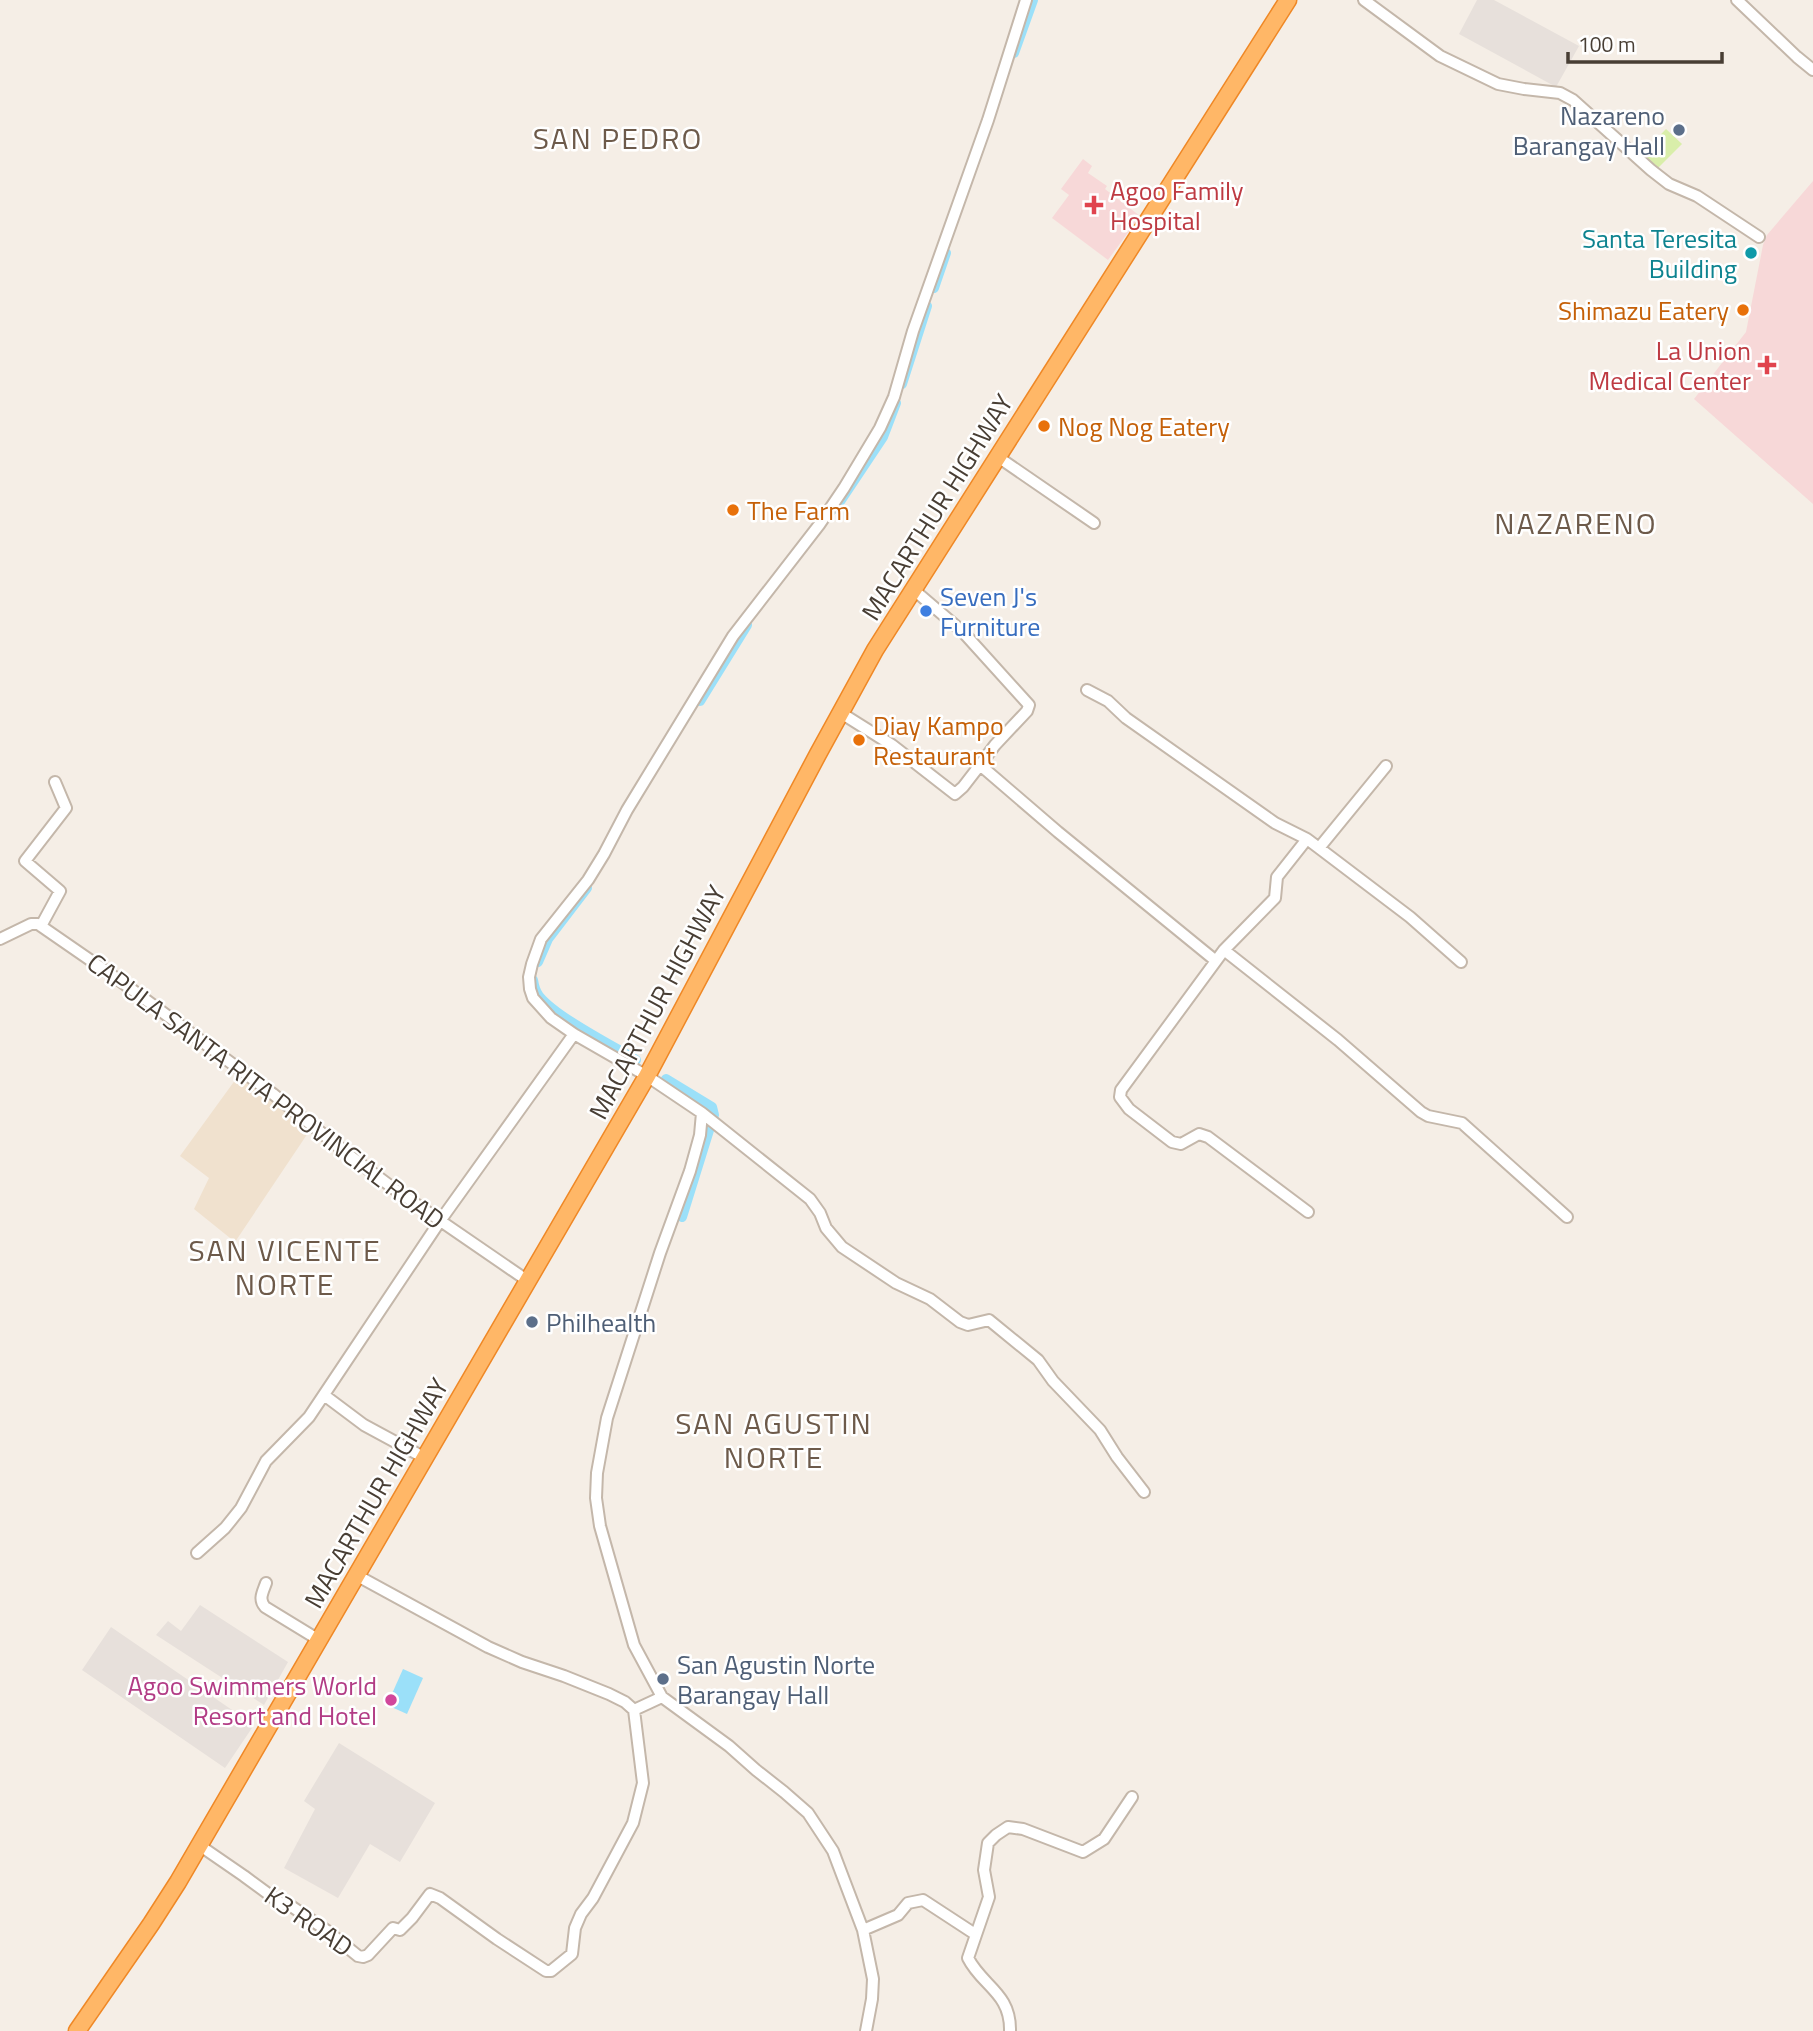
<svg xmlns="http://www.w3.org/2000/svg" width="1813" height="2031" font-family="'Titillium Web',sans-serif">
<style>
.industrial{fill:#e7e0db}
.education{fill:#f0e1ce}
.medical{fill:#f7d8d8}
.green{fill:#d9eeaa}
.water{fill:#9be0f9}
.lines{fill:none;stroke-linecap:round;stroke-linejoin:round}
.canal{stroke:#9be0f9;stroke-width:10}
.minor-casing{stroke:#c4b7aa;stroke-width:14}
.highway-casing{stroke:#ef8826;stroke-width:19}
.minor{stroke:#fff;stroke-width:10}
.highway{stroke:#ffb767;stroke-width:16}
.service-dot{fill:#5c6f8a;stroke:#fff;stroke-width:2.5}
.health-dot{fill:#e0444e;stroke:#fff;stroke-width:2.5}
.culture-dot{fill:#0f9aa8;stroke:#fff;stroke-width:2.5}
.food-dot{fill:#e8710a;stroke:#fff;stroke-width:2.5}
.shop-dot{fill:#3f7fe0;stroke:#fff;stroke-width:2.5}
.hotel-dot{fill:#d1479c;stroke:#fff;stroke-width:2.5}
.labels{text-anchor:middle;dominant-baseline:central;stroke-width:5;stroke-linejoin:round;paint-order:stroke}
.service-label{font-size:26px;fill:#4e5e75;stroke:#fff;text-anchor:start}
.health-label{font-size:26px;fill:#be3a42;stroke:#fff;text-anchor:start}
.culture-label{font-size:26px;fill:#0d838f;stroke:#fff;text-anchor:end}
.food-label{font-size:26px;fill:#c56008;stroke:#fff;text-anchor:start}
.street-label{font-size:26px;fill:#483e34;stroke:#fff}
.shop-label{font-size:26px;fill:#366cbe;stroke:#fff;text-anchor:start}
.hotel-label{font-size:26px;fill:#b23c85;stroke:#fff;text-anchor:end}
.quarter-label{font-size:30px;letter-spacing:2px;fill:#6d5a4a;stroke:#fff}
</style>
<rect width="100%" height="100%" fill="#f5eee6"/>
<path class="industrial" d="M1477 0H1494L1579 46 1556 87 1459 34Z
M200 1605 288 1662 264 1705 156 1635 168 1621 181 1631Z
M111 1627 254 1725 225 1768 82 1670Z
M339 1743 435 1803 400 1862 370 1844 338 1898 284 1868 315 1809 304 1801Z"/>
<path class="education" d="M241 1072 312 1127 235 1242 194 1209 209 1178 180 1156Z"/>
<path class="medical" d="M1083 159 1092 166 1088 173 1107 186 1105 189 1140 216 1108 260 1052 218 1069 195 1061 189Z
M1813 181V504L1694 399 1746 332 1763 245 1767 235Z"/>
<path class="green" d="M1666 129 1682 144 1657 169 1642 154Z"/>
<path class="water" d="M403 1669 423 1678 407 1714 387 1705Z"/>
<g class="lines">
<path class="canal" d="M1014 53 1033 0
M934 288 946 253
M902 384 927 306
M835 509 883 437 896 403
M700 701 747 625
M538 962 548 939 587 888
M533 980C534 987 535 991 539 996 556 1017 611 1045 636 1060
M666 1079 712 1107 714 1115
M682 1217 710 1127"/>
<g class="minor-casing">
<path id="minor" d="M1364 0 1440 56 1498 84 1524 89 1560 93 1573 100 1651 170 1669 184 1697 196 1759 237
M1737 0 1797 57 1813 70
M998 457 1094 523
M914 590 963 632 1029 705 1027 711 995 745 980 765 1058 832 1216 961
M1087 690 1108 701 1126 718 1275 823 1307 839
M841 713 892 745 955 794 963 787 980 765
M1319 848 1410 917 1461 962
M41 926 60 891 25 861 66 808 55 782
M0 939 31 924H38L119 980 273 1094 349 1155 397 1191 528 1281
M1224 950 1338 1040 1421 1112 1428 1116 1462 1123 1567 1217
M702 1113 810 1199 820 1213 826 1228 842 1247 896 1283 930 1299 960 1322 968 1325 989 1320 1038 1360 1053 1381 1100 1430 1117 1457 1144 1492
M1308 1212 1208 1137 1199 1134 1181 1144 1172 1142 1129 1109 1120 1097 1121 1090 1224 950 1275 898 1277 877 1307 839 1319 848 1386 766
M324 1395 364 1425 425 1458
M197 1553 225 1528 241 1508 266 1461 309 1417 440 1221 574 1034
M356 1575 488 1647 522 1662 564 1676 609 1694 625 1702 634 1710 662 1697
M266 1583C263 1592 258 1599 265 1607L319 1640
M199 1845 244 1876 282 1904 291 1906 326 1930 358 1956 363 1957 368 1955 393 1928 400 1930 412 1918 430 1894 440 1898 497 1939 546 1971H551L572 1954 575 1928 581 1914 593 1898 633 1823 643 1783 634 1710
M863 1930 898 1915 908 1903 923 1900 975 1934
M866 2031 872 1999 873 1979 863 1930 833 1851 808 1813 784 1792 756 1770 729 1746 662 1697 634 1645 600 1526 596 1498 597 1473 607 1418 660 1253 690 1171 700 1135 702 1113 647 1076 574 1034 551 1018 533 998 530 989 529 977 532 964 541 939 588 880 604 854 627 810 733 636 819 525 844 488 880 428 894 397 913 331 988 120 1026 0
M1010 2031C1011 1993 982 1986 968 1958L989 1897 984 1870 988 1843 996 1835 1008 1827 1023 1829 1083 1852 1104 1839 1132 1797"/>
</g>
<g class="highway-casing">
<path id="highway" d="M77 2031 151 1924 178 1882 647 1076 818 754 875 650 1288 0"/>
</g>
<use href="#minor" class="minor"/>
<use href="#highway" class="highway"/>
</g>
<g class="service-dot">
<circle cx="1679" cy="130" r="7"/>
<circle cx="532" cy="1322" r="7"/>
<circle cx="663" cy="1679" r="7"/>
</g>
<g class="health-dot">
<path d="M1090.5 194.5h7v7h7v7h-7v7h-7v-7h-7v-7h7z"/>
<path d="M1763.5 354.5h7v7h7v7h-7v7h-7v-7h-7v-7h7z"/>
</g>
<circle class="culture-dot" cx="1751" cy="253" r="7"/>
<g class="food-dot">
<circle cx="1743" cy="310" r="7"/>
<circle cx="1044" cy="426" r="7"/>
<circle cx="733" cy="510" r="7"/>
<circle cx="859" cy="740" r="7"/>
</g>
<circle class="shop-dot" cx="926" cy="611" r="7"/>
<circle class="hotel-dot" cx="391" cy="1700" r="7"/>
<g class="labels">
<g class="service-label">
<text x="1665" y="115" text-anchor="end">Nazareno<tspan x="1665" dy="30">Barangay Hall</tspan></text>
<text x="546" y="1322">Philhealth</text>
<text x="677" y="1664">San Agustin Norte<tspan x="677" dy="30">Barangay Hall</tspan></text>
</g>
<g class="health-label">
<text x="1110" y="190">Agoo Family<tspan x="1110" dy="30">Hospital</tspan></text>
<text x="1751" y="350" text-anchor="end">La Union<tspan x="1751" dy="30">Medical Center</tspan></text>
</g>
<g class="culture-label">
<text x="1737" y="238">Santa Teresita<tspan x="1737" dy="30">Building</tspan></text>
</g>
<g class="food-label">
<text x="1729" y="310" text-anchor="end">Shimazu Eatery</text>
<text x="1058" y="426">Nog Nog Eatery</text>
<text x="747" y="510">The Farm</text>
<text x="873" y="725">Diay Kampo<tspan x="873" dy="30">Restaurant</tspan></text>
</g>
<g class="street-label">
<text transform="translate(937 507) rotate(-58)">MACARTHUR HIGHWAY</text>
<text transform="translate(657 1002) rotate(-62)">MACARTHUR HIGHWAY</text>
<text transform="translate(266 1091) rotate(37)">CAPULA SANTA RITA PROVINCIAL ROAD</text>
<text transform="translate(376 1493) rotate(-60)">MACARTHUR HIGHWAY</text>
<text transform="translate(309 1921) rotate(35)">K3 ROAD</text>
</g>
<g class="shop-label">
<text x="940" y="596">Seven J's<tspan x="940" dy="30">Furniture</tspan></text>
</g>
<g class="hotel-label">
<text x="377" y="1685">Agoo Swimmers World<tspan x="377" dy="30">Resort and Hotel</tspan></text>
</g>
<g class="quarter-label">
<text x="618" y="138">SAN PEDRO</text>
<text x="1576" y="523">NAZARENO</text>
<text x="285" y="1250">SAN VICENTE<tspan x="285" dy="34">NORTE</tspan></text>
<text x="774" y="1423">SAN AGUSTIN<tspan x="774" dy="34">NORTE</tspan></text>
</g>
</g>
<path d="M1568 52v10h154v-10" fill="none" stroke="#483e34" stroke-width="3.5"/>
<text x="1578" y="52" font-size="21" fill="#483e34" stroke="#ffffff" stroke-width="5" paint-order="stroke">100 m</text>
</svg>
